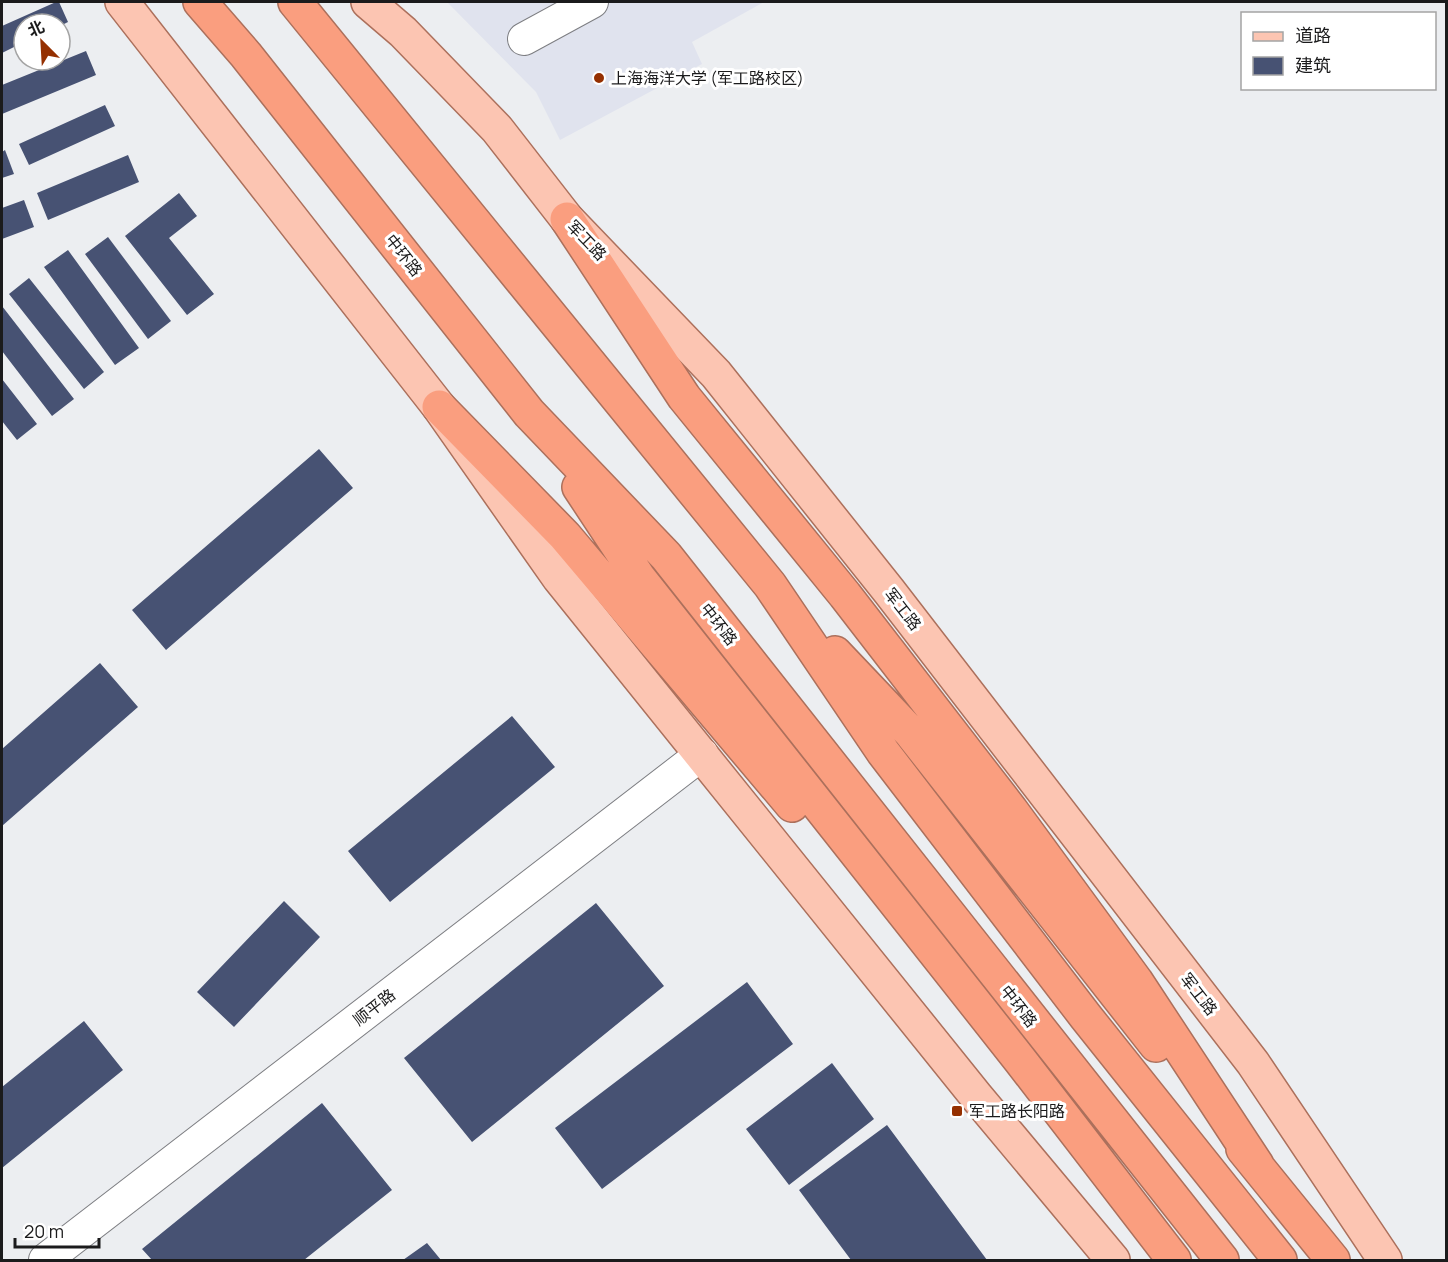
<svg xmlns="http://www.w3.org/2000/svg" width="1448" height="1262" font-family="Manrope,'Noto Sans SC',sans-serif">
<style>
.built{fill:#e0e3ee}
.building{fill:#475273}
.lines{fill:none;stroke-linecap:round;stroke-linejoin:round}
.minor-casing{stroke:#7d7e82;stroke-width:34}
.major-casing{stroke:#ac705c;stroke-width:36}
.highway-casing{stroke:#ac705c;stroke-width:36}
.minor{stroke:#fff;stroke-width:32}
.major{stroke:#fcc5b2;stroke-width:33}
.highway{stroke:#fa9e7f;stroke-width:33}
.poi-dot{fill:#953001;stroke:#fff;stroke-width:2}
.labels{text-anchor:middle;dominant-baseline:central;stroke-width:6;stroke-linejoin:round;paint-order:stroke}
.poi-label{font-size:16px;fill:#1b1b1c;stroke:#fff;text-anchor:start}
.street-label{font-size:16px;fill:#1b1b1c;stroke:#fff}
</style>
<rect width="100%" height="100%" fill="#eceef1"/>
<path class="built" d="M447 2H764L692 42 702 64 560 140 536 92Z"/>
<path class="building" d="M56 2H59L68 22 60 26V24H24V42L2 53V26Z
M86 51 96 75 2 114V85Z
M105 105 115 126 29 165 19 144Z
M5 150 14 174 2 178V152Z
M128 155 139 182 48 220 37 193Z
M179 193 197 216 169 238 214 294 187 315 125 236Z
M24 200 34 227 2 239V208Z
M108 237 171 321 148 339 85 254Z
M68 250 139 348 115 365 44 267Z
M29 278 104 372 84 389 9 294Z
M2 306 74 399 52 416 2 351Z
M2 379 37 424 17 440 2 421Z
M319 449 353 488 166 650 132 610Z
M100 663 138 707 2 826V749Z
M512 716 555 767 390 902 348 851Z
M284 901 320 937 234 1027 197 992Z
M596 903 664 986 472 1142 404 1058Z
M747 982 793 1044 602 1189 555 1128Z
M84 1021 123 1070 2 1168V1087Z
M832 1063 874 1119 789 1185 746 1129Z
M322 1103 392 1190 304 1260H152L142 1249Z
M887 1125 987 1260H851L799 1190Z
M427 1243 441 1260H403Z"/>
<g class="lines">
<g class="minor-casing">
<path id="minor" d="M524 39 592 2
M45 1260 702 754"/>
</g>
<g class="major-casing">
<path id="major" d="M122 2 439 407 559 578 976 1096 1113 1260
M368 2 403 32 497 129 567 219 716 374 889 591 1253 1063 1385 1260"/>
</g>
<g class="highway-casing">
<path id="highway" d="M200 2 246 55 529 413 666 556 1222 1260
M295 2 770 585 883 752 1086 1017 1280 1260
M567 219 684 397 845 595 1011 810 1136 981 1257 1165
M439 407 565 536 792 805
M579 487 639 578 1020 1060 1174 1260
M835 653 911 733 1156 1045
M1243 1149 1333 1260"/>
</g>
<use href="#minor" class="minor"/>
<use href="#major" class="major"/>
<use href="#highway" class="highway"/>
</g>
<g class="poi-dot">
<circle cx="599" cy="78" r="6"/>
<rect x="951" y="1105" width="12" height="12" rx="3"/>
</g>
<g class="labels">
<g class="poi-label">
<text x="611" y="78">上海海洋大学 (军工路校区)</text>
<text x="969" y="1111">军工路长阳路</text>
</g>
<g class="street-label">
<text transform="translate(587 240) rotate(46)">军工路</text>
<text transform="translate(404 255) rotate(52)">中环路</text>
<text transform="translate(903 609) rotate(52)">军工路</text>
<text transform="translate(719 624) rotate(52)">中环路</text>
<text transform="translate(1199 994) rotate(52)">军工路</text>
<text transform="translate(1019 1006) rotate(52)">中环路</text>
<text transform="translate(374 1007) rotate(-38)">顺平路</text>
</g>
</g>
<rect width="1448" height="1262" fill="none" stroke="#1b1b1c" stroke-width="6"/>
<rect x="1241" y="12" width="195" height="78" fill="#ffffff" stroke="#a4a4a4" stroke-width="1.5"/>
<rect x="1253" y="32" width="30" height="9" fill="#fcc5b2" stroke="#a4a4a4" stroke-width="1.5"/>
<text x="1295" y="42" font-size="18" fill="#1b1b1c">道路</text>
<rect x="1253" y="57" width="30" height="18" fill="#475273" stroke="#a4a4a4" stroke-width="1.5"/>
<text x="1295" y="72" font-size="18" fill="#1b1b1c">建筑</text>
<g transform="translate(42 42) rotate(336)"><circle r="28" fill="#ffffff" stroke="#a4a4a4" stroke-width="1.5"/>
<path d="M0-4.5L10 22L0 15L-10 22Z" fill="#953001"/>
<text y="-9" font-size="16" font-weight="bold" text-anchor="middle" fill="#1b1b1c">北</text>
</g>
<path d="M15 1238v9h84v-9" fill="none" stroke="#1b1b1c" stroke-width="3"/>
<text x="24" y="1238" font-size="18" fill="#1b1b1c" stroke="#ffffff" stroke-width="4.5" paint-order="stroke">20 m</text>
</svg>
